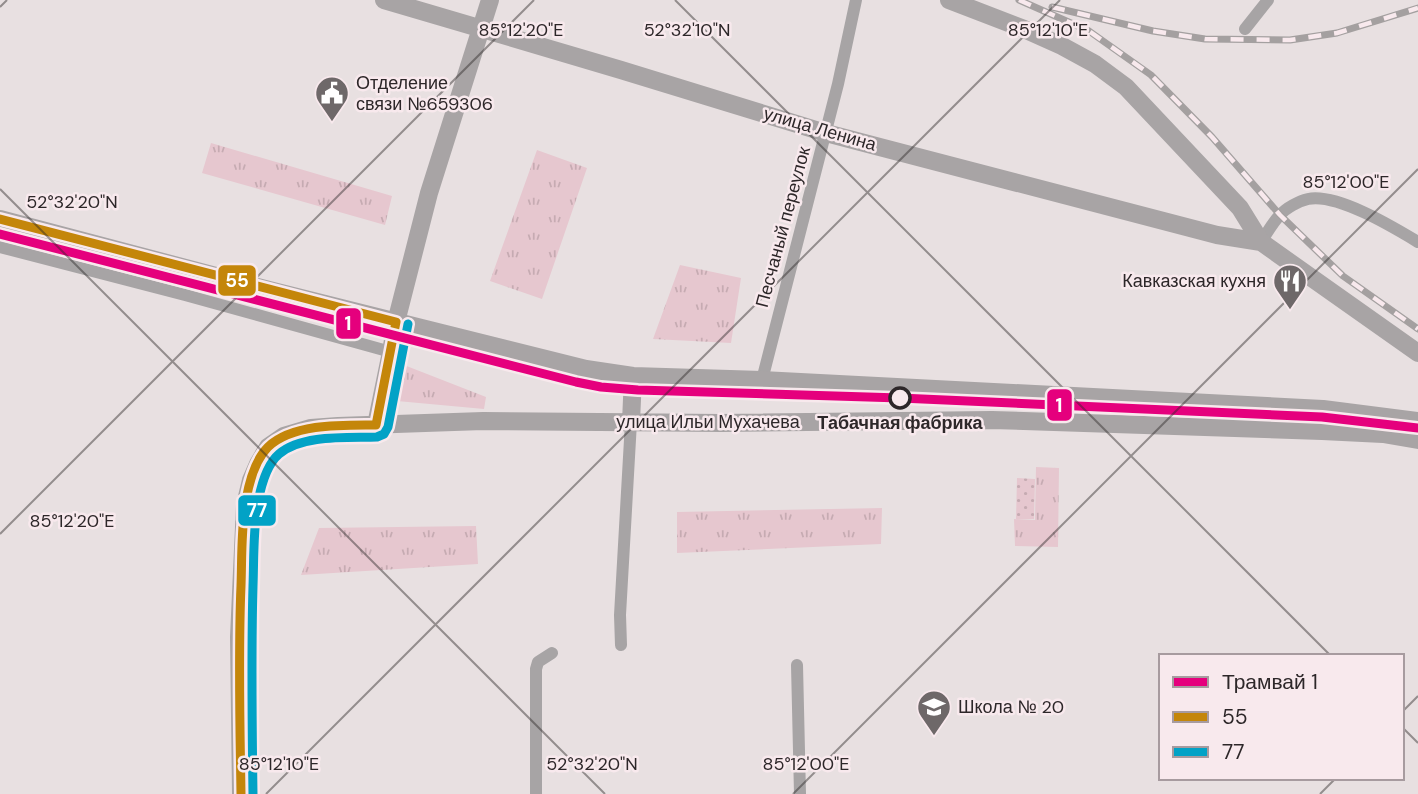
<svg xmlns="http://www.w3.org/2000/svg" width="1418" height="794" font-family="'DM Sans',sans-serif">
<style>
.grass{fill:url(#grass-tufts)}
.park{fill:url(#park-dots)}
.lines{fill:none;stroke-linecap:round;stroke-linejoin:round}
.minor{stroke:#a7a4a5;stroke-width:12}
.secondary{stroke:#a8a4a5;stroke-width:18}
.rail-casing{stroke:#a4a0a0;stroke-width:7}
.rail{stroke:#f8e9ed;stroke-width:4.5;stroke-dasharray:13;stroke-linecap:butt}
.bus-1-casing{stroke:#f8e9ed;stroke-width:14}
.bus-2-casing{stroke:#f8e9ed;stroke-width:14}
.bus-1{stroke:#c4860a;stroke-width:9}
.bus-2{stroke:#02a2c6;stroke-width:9}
.tram-1-casing{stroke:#f8e9ed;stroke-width:14}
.tram-1{stroke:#e5007d;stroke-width:9}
.ticks{fill:none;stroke:#2d2729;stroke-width:2;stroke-opacity:0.45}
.stop-dot{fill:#f8e9ed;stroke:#2d2729;stroke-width:3.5}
.labels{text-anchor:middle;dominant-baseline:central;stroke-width:5;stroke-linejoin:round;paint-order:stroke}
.poi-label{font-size:18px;fill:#2d2729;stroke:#f8e9ed;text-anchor:start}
.street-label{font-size:18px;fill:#2d2729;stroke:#f8e9ed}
.stop-label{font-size:18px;font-weight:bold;fill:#2d2729;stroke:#f8e9ed}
.ticks-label{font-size:18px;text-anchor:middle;fill:#2d2729;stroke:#f8e9ed;stroke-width:5;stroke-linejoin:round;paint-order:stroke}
.line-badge{stroke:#f8e9ed;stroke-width:2.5}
.badge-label{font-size:19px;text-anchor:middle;font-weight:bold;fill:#fff}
</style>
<defs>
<pattern id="grass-tufts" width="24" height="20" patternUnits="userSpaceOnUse" patternTransform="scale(1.75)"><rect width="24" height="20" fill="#e6c7cf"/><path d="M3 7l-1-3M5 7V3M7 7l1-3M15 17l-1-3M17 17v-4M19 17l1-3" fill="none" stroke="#c6abb2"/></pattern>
<pattern id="park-dots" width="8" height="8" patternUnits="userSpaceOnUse" patternTransform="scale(1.75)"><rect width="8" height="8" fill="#e6c7cf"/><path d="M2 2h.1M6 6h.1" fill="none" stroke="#c6abb2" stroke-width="1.8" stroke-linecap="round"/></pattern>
</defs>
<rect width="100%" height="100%" fill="#e8e0e1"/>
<path class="grass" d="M211 143 392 196 385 225 202 173Z
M537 150 587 168 542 299 490 281Z
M680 265 741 278 731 343 653 339Z
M404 365 486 397 484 409 397 401Z
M1036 467 1059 468 1058 547 1015 546 1014 519 1035 520Z
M882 508 881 544 677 553V512Z
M476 526 478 564 301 575 319 528Z"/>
<path class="park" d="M1017 478 1035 479 1034 519H1016Z"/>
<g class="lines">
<path class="minor" d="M1245 29 1268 0
M1261 242C1267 233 1273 222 1280 215 1286 208 1299 201 1308 199 1337 193 1393 227 1418 242
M0 247 185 295 391 352
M762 380 838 84 856 0
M621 645 620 615 631 422
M797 665 800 794
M536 794V669L538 662 552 653"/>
<path class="secondary" d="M384 0 621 70 826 133 1217 235 1261 242
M949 0 1024 29 1062 46 1095 64 1126 87 1240 208 1261 242 1418 353
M0 219 273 291 586 369 633 376 762 380 1323 409 1418 421
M631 422 633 376
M376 425 391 352 396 322 429 193 490 0
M241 794 239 637 245 505 251 480 258 464 268 447 284 436 311 428 338 426 483 421 721 423 992 420 1322 431 1383 434 1418 440"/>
<g class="rail-casing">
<path id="rail" d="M1019 0 1089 31 1151 75 1212 137 1280 215 1343 276 1418 329
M1052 7 1153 31 1205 39 1290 40 1337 33 1418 8"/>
</g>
<use href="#rail" class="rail"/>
<g class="bus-1-casing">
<path id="bus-1" d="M0 219 396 322 376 425C344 425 293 423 268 447 255 460 249 483 246 500 241 528 242 557 241 586 238 655 240 725 241 794"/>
</g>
<g class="bus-2-casing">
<path id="bus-2" d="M253 794C252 725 251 656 253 586 254 558 253 529 258 502 261 486 266 465 279 454 302 434 349 438 377 437L384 434 388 427 408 324"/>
</g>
<use href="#bus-1" class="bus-1"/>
<use href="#bus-2" class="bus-2"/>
<g class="tram-1-casing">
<path id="tram-1" d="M0 234 576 382 601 387 638 390 900 398 1322 417 1418 428"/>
</g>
<use href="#tram-1" class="tram-1"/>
</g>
<path class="ticks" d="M675 0 1331 656M0 7 7 0M0 189 605 794M0 534 534 0M1402 712 1418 696M1402 727 1418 743M266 794 1060 0M793 794 1418 169M1320 794 1336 778"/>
<defs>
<g id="civic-pin" transform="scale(1.75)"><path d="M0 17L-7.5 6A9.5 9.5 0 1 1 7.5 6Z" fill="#6e6869" stroke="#f8e9ed"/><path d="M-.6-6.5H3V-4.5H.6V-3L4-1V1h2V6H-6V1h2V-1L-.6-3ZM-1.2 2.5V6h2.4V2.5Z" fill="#fff"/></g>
<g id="restaurant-pin" transform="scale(1.75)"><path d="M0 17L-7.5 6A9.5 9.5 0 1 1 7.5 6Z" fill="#6e6869" stroke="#f8e9ed"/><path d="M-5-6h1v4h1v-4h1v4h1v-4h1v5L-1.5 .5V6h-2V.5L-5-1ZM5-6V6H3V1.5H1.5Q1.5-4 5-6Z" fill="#fff"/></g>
<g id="school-pin" transform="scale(1.75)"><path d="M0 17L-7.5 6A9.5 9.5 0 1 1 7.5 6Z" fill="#6e6869" stroke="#f8e9ed"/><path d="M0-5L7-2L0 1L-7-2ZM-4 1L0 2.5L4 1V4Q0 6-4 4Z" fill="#fff"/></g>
</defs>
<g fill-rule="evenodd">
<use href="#civic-pin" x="332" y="93"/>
<use href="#restaurant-pin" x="1290" y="281"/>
<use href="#school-pin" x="934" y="707"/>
</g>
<circle class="stop-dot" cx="900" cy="398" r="10"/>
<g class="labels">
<g class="poi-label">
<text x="356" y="83">Отделение<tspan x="356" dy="21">связи №659306</tspan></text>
<text x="1266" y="281" text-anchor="end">Кавказская кухня</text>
<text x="958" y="707">Школа № 20</text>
</g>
<g class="street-label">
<text transform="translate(820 129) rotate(16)">улица Ленина</text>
<text transform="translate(783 227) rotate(-75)">Песчаный переулок</text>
<text x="708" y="422">улица Ильи Мухачева</text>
</g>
<g class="stop-label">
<text x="900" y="423">Табачная фабрика</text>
</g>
</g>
<g class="ticks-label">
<text x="521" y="36">85°12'20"E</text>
<text x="687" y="36">52°32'10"N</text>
<text x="1048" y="36">85°12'10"E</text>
<text x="1346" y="188">85°12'00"E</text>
<text x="72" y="208">52°32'20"N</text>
<text x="72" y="527">85°12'20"E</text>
<text x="279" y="770">85°12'10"E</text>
<text x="592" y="770">52°32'20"N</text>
<text x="806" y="770">85°12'00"E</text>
</g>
<g class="line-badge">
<rect x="217" y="264" width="40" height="33" rx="7" fill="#c4860a"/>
<rect x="335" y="307" width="27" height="33" rx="7" fill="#e5007d"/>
<rect x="1046" y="388" width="27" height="34" rx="7" fill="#e5007d"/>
<rect x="237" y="494" width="40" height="33" rx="7" fill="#02a2c6"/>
</g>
<g class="badge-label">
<text x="237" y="287">55</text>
<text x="348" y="330">1</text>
<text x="1059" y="412">1</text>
<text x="257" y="517">77</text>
</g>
<rect x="1159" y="654" width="245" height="126" fill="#f8e9ed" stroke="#a79b9f" stroke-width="2"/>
<rect x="1173" y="677" width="35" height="10" fill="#e5007d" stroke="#a79b9f" stroke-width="2"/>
<text x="1222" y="689" font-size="21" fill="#2d2729">Трамвай 1</text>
<rect x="1173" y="712" width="35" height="10" fill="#c4860a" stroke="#a79b9f" stroke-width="2"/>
<text x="1222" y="724" font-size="21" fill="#2d2729">55</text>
<rect x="1173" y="747" width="35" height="10" fill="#02a2c6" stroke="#a79b9f" stroke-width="2"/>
<text x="1222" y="759" font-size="21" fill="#2d2729">77</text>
</svg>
